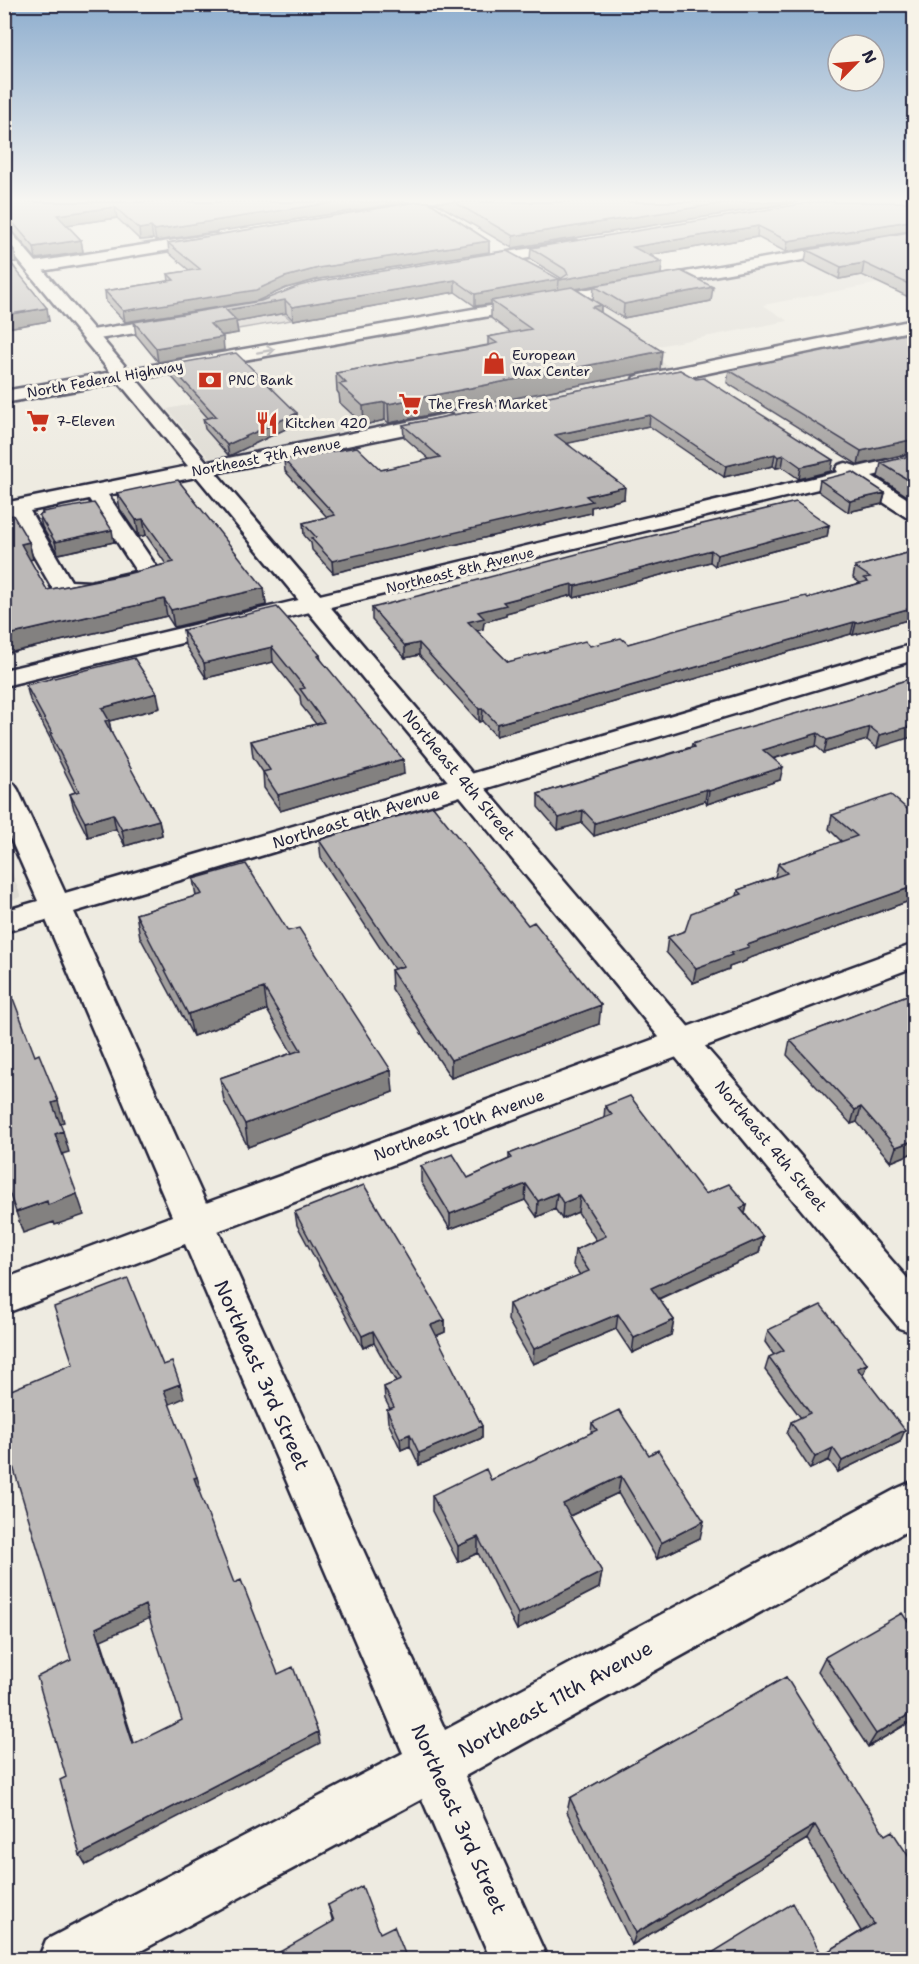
<svg xmlns="http://www.w3.org/2000/svg" width="919" height="1964" font-family="'Shantell Sans',sans-serif">
<style>
.built{fill:#dfdcd4}
.green{fill:#d1cdc9;stroke:#7a7882;stroke-width:1.5}
.lines{fill:none;stroke-linecap:round;stroke-linejoin:round}
.street-casing{stroke:#22223b;stroke-width:5}
.secondary-casing{stroke:#22223b;stroke-width:5}
.primary-casing{stroke:#22223b;stroke-width:5}
.street{fill:#f7f3e8;fill-rule:evenodd}
.secondary{fill:#f7f3e8;fill-rule:evenodd}
.primary{fill:#f7f3e8;fill-rule:evenodd}
.wall{fill:#a19e9d;stroke:#22223b;stroke-width:1.5}
.shaded-wall{fill:#838180;stroke:#22223b;stroke-width:1.5}
.building{fill:#bbb8b7;stroke:#22223b;stroke-width:1.5;fill-rule:evenodd}
.oneway{stroke:#97959a}
.labels{text-anchor:middle;dominant-baseline:central;stroke-width:6;stroke-linejoin:round;paint-order:stroke}
.far-poi-label{font-size:14px;fill:#22223b;stroke:#f7f3e8;text-anchor:start}
.far-street-label{font-size:14px;fill:#22223b;stroke:#f7f3e8}
.street-label{font-size:16px;fill:#22223b;stroke:#f7f3e8}
.near-street-label{font-size:20px;fill:#22223b;stroke:#f7f3e8}
</style>
<rect width="100%" height="100%" fill="#eeebe1"/>
<filter id="ink" filterUnits="userSpaceOnUse"><feTurbulence type="fractalNoise" baseFrequency=".0167" numOctaves="2"/><feDisplacementMap in="SourceGraphic" scale="12" xChannelSelector="R" yChannelSelector="G"/><feConvolveMatrix kernelMatrix="1 2 1 2 8 2 1 2 1" color-interpolation-filters="sRGB"/></filter>
<g filter="url(#ink)">
<path class="built" d="M859 252 912 277 763 305 788 321 642 349 673 369 212 462 167 409 272 388 244 360Z
M5 854 21 897 5 902H4Z"/>
<path class="green" d="M278 309 291 320 238 329 225 317Z"/>
<g class="lines">
<g class="street-casing">
<path id="street" d="M214 234 219 236 222 239 219 242 35 272 27 267 35 262Z
M576 241 584 246 581 249 470 268 462 263 470 258Z
M179 316 185 317 188 321 185 325 92 340 86 339 83 335 86 331 92 330Z
M914 320V330L641 387 634 385 632 381 634 377 641 375Z
M447 414 454 416 457 420 454 424 108 495 160 572C144 594 78 599 54 591L10 515 4 516V503ZM89 499 136 571 135 572 90 582 71 581 30 511Z
M914 454V466L872 476 914 503V518L906 517 851 481 4 686V670L838 472 836 469 839 465 846 463 858 467Z
M914 644V660L74 912 206 1203 914 944V967L218 1231 445 1730 898 1488 914 1481V1527L465 1776 548 1960H491L422 1799 124 1960H38L46 1940 403 1753 185 1244 4 1314V1279L172 1216 46 920 4 932V911L38 901 4 824V782L14 784 18 790 65 893Z"/>
</g>
<g class="secondary-casing">
<path id="secondary" d="M4 229 9 230 709 1051 914 1286V1333L899 1328 4 243Z"/>
</g>
<g class="primary-casing">
<path id="primary" d="M914 232V240L4 403V391Z"/>
</g>
<use href="#street" class="street"/>
<use href="#secondary" class="secondary"/>
<use href="#primary" class="primary"/>
</g>
<path class="wall" d="M4 202H410L156 241 153 239 140 240 117 218 67 225 81 240 83 252 36 259 11 229 4 228Z
M417 202H798L512 248 436 203 432 204 489 241V252L319 279 286 288 257 301 125 322 106 302 105 291 169 281 168 274 190 271 169 253 168 243Z
M915 205V230L786 252 757 237 650 255 662 262 661 274 575 289 593 300 594 286 711 301 623 318 596 302 601 305V313L660 369 389 423 385 420 364 425 340 403 339 394 337 391 336 373 488 345V337L511 333 491 318V304L475 306 455 292 293 320 286 313 236 322 238 333 221 336 224 350 158 362 136 335 134 322 261 301 320 281 559 279 558 289 561 278 530 259 531 248Z
M915 231V300L862 275 839 279 805 262 807 250Z
M4 238 14 250 16 262H11L49 321 7 328 4 327Z
M915 332 858 465 727 383 729 370Z
M169 365 298 423 229 456 205 429 203 419 208 418 170 375Z
M680 370 831 471 799 479 782 467 776 468 773 466 724 477 649 426 567 443 624 499 591 507V513L333 573 312 550 311 543 304 535 303 523 327 517 285 471 284 460 381 470 430 460 404 437 403 425Z
M915 455V497L910 498 878 477 881 463Z
M820 480 885 493 882 504 848 512 818 491Z
M117 493 264 588 266 605 174 627 167 616 4 654V517L29 542 33 559 30 560 47 590 123 575 166 564 146 535 139 537 120 509Z
M42 512 114 542 58 554 42 527 39 515H42Z
M829 525 827 537 715 566 710 562 574 598 572 595 506 613V616L484 622 483 629 477 631 508 662 590 646 628 644 808 598 860 583 853 578 855 567 915 551V618L853 635 851 634 496 736 482 721 479 722 419 655 405 658 372 620V608Z
M183 630 320 655 321 660 404 774 280 811 264 788 263 772 253 757 251 741 316 724 301 705 300 696 273 662 206 678 185 645Z
M915 677 877 748 867 740 824 753 816 746 773 759 780 780 707 804 705 801 594 836 582 823 558 830 538 807V794L691 747 692 744 854 697Z
M26 685 160 708 109 721 112 735 159 820 162 835 125 846 116 829 88 837 74 809 70 794 75 792 53 748 51 740 30 700Z
M915 813V899L747 959 746 961 729 967V969L693 983 666 952 668 937 685 931 737 896 738 890 775 877 778 864 842 842 829 829 832 815Z
M319 840 599 1024 451 1078 392 989 391 970 394 969 321 858Z
M193 879 288 931 393 1092 248 1147 224 1101 220 1078 292 1053 267 1010 193 1036 140 937 136 914 196 896Z
M915 992V1152L891 1162 857 1122 851 1124 787 1055 790 1040Z
M605 1106 705 1194 747 1205 745 1214 763 1237 759 1253 659 1299 674 1320 671 1335 632 1353 616 1329 533 1364 508 1320 509 1304 580 1275 573 1265 575 1250 596 1240 578 1212 562 1219 555 1209 537 1217 525 1200 450 1229 421 1182V1166L468 1178 509 1159V1154L604 1118Z
M295 1212 445 1320V1332L436 1336 482 1426V1438L419 1465 410 1446 401 1450 388 1422 387 1410 390 1409 385 1399 384 1387 396 1382 374 1343 363 1348 297 1225Z
M768 1330 867 1364 863 1375 900 1442 838 1472 829 1460 810 1469 787 1434 791 1422 801 1418 765 1370 769 1357 774 1355 765 1342Z
M592 1423 700 1538 657 1559 618 1493 570 1516 602 1572 599 1588 517 1630 478 1553 458 1562 432 1511V1495L491 1480 591 1433Z
M915 1619V1719L868 1747 818 1671 825 1657 908 1622Z
M786 1677 915 1959 822 1955 861 1931 807 1839 632 1945 567 1812 570 1798Z
M328 1905 380 1933 333 1922Z"/>
<path class="shaded-wall" d="M337 202H410L156 241 154 230Z
M730 202H798L512 248 513 236Z
M115 207 117 218 59 226 57 215Z
M915 220V230L786 252 788 241Z
M758 226 757 237 632 258 633 247Z
M151 227 153 239 140 240 139 229Z
M81 240 83 252 36 259 34 247Z
M489 241V252L319 279 286 288 257 301 125 322 123 311 285 277 318 268Z
M14 250 16 262 5 263 4 251Z
M662 262 661 274 558 292 559 280Z
M864 263 862 275 839 279 841 267Z
M559 279 558 292 491 301V304L475 306V294Z
M455 280V292L293 320 292 307Z
M713 287 711 301 623 318 624 304Z
M285 300 286 313 236 322 238 333 211 337 210 324 226 310Z
M601 305 600 322 592 307Z
M47 308 49 321 7 328 5 315Z
M223 337 224 350 158 362 156 348Z
M662 351 660 369 389 423 388 404Z
M385 402V420L364 425 363 406Z
M297 413 298 423 229 456 227 445Z
M650 415 649 426 555 446V435Z
M8 427 11 443 4 444V428Z
M915 439V452L858 465 861 451Z
M775 454 773 466 724 477 726 466Z
M784 455 782 467 776 468 778 457Z
M833 460 831 471 799 479 801 467Z
M913 483H915V497L910 498Z
M625 487 624 499 591 507V513L333 573 332 561 586 496Z
M885 493 882 504 848 512 850 501Z
M143 519 146 535 139 537 136 520Z
M829 525 827 537 715 566 717 555Z
M112 530 114 542 58 554 55 542Z
M29 542 33 559 25 561 21 544Z
M711 550 710 562 574 598 575 586Z
M572 584V595L506 613V616L484 622 483 629 468 633V622L478 612 503 602Z
M264 588 266 605 174 627 171 610Z
M164 599 167 616 4 654V636Z
M915 607V618L853 635 856 623Z
M854 622 851 634 496 736 497 724Z
M419 643V655L405 658V646Z
M272 647 273 662 206 678 204 663Z
M157 693 160 708 109 721 112 735 108 736 102 708Z
M479 709H483L482 721 479 722Z
M915 725V736L877 748 880 735Z
M870 727 867 740 824 753 827 740Z
M818 733 816 746 761 762 763 750Z
M403 759 404 774 280 811 278 795Z
M783 767 780 780 707 804 709 791Z
M707 789 705 801 594 836 595 823Z
M583 810 582 823 558 830 559 818Z
M113 814 116 829 88 837 85 822Z
M159 820 162 835 125 846 122 830Z
M915 886V899L747 959 746 961 729 967V969L693 983 696 968 730 953 747 945Z
M264 988 267 1010 193 1036 188 1014Z
M601 1005 599 1024 451 1078V1060Z
M391 1070 393 1092 248 1147 245 1124Z
M58 1101 64 1122 58 1124 52 1103Z
M861 1107 857 1122 851 1124 855 1110Z
M63 1131 69 1152 62 1154 55 1134Z
M915 1140V1152L891 1162 896 1147Z
M526 1184 525 1200 450 1229V1214Z
M557 1193 555 1209 537 1217 538 1201Z
M77 1194 84 1215 55 1225 54 1222 23 1233 16 1212 47 1201Z
M580 1196 578 1212 562 1219 563 1203Z
M747 1205 743 1221 740 1208Z
M763 1237 759 1253 649 1303 651 1288Z
M618 1314 616 1329 533 1364 534 1349Z
M445 1320V1332L431 1338V1325Z
M674 1320 671 1335 632 1353 634 1338Z
M373 1331 374 1343 363 1348 362 1336Z
M867 1364 862 1376 857 1368Z
M180 1384 184 1398 168 1405 164 1390Z
M482 1426V1438L419 1465V1453Z
M905 1430 900 1442 838 1472 842 1461Z
M410 1434V1446L401 1450 400 1438Z
M7 1446 14 1460 4 1464V1447Z
M833 1448 829 1460 810 1469 815 1457Z
M621 1476 618 1493 561 1520 563 1504Z
M197 1477 201 1490 197 1492 194 1478Z
M704 1521 700 1538 657 1559 661 1543Z
M478 1537V1553L458 1562V1546Z
M602 1572 599 1588 517 1630 518 1614Z
M145 1605 150 1618 101 1640 138 1755 133 1744 96 1628Z
M915 1711V1719L868 1747 876 1734Z
M318 1732 320 1743 86 1865 80 1855Z
M815 1825 807 1839 632 1945 636 1933Z"/>
<path class="building" d="M4 202H337L154 230 151 227 139 229 115 207 57 215 81 240 34 247 8 217H4Z
M417 202H429L489 241 318 268 285 277 256 290 123 311 105 291 174 280 168 274 200 269 168 243Z
M454 202H730L513 236Z
M814 202H908L915 205V220L788 241 758 226 633 247 662 262 559 280 568 274 565 269 531 248Z
M915 231V287L864 263 841 267 807 250Z
M4 238 14 250 4 251Z
M507 251 559 279 475 294 455 280 292 307 285 300 226 310 236 320 210 324 223 337 156 348 134 322 261 301 299 286 320 281Z
M4 255 47 308 4 315Z
M681 271 713 287 624 304 594 286Z
M572 287 601 305 592 307 662 351 388 404 385 402 363 406 339 384 346 383 336 373 486 346 497 343 488 337 531 329 491 301Z
M915 332V439L861 451 729 370Z
M236 353 297 413 227 445 203 419 216 416 169 365Z
M680 370 696 379 704 378 833 460 801 467 784 455 778 457 775 454 726 466 650 415 555 435 625 487 586 496 592 501 332 561 311 538 316 537 303 523 335 515 284 460 357 447 381 470 440 457 403 425Z
M915 455V483H913L881 463Z
M853 472 885 493 850 501 820 480Z
M178 480 264 588 171 610 164 599 4 636V517L13 515 29 542 21 544 47 590 123 575 174 562 143 519 136 520 117 493Z
M796 502 829 525 717 555 711 550 575 586 572 584 503 602 506 605 478 612 484 618 468 622 508 662 585 641 590 646 621 638 628 644 743 611 806 596 808 598 868 581 864 578 870 577 855 567 915 551V607L856 623 854 622 497 724 483 709H479L419 643 405 646 372 608 600 548Z
M94 503 112 530 55 542 39 515 43 514 42 512Z
M277 607 320 655 318 656 403 759 278 795 263 772 270 770 251 741 324 722 300 689 305 688 272 647 204 663 183 630Z
M134 658 157 693 102 708 109 720 105 721 159 820 122 830 113 814 85 822 70 794 79 791 50 733H52L26 685Z
M915 677V725L880 735 870 727 827 740 818 733 763 750 783 767 709 791 707 789 595 823 583 810 559 818 538 794 694 747 692 744 717 736 854 697Z
M891 795 913 814 915 813V886L747 945 749 947 730 953 732 955 696 968 668 937 685 931 691 913 742 894 738 890 787 873 778 864 857 836 832 815Z
M433 806 528 925 534 922 601 1005 451 1060 391 970 404 966 319 840Z
M246 864 288 931 299 928 391 1070 245 1124 220 1078 301 1050 264 988 188 1014 136 914 202 894 193 879Z
M4 975 35 1056 39 1054 58 1101 52 1103 63 1131 55 1134 77 1194 48 1205 47 1201 16 1212 4 1178Z
M915 992V1140L896 1147 861 1107 855 1110 790 1040Z
M630 1096 705 1194 729 1184 747 1205 740 1208 763 1237 651 1288 674 1320 634 1338 618 1314 534 1349 509 1304 589 1271 575 1250 606 1236 580 1196 563 1203 557 1193 538 1201 526 1184 450 1214 421 1166 453 1154 468 1178 512 1158 509 1154 612 1115 605 1106Z
M364 1185 445 1320 431 1325 482 1426 419 1453 410 1434 400 1438 387 1410 394 1407 384 1387 401 1380 373 1331 362 1336 295 1212Z
M128 1279 163 1365 172 1362 180 1384 164 1390 197 1477 194 1478 234 1583 241 1580 278 1674 293 1667 318 1732 80 1855 60 1780 66 1777 37 1677 71 1660 7 1446 4 1447V1393L73 1364 54 1307ZM145 1605 182 1720 133 1744 96 1628Z
M821 1305 867 1364 857 1368 905 1430 842 1461 833 1448 815 1457 791 1422 810 1413 769 1357 784 1350 768 1330Z
M619 1410 649 1455 658 1450 704 1521 661 1543 621 1476 563 1504 602 1572 518 1614 478 1537 458 1546 432 1495 486 1469 491 1480 597 1430 592 1423Z
M902 1613 908 1622 915 1619V1711L876 1734 825 1657Z
M786 1677 885 1835 892 1831 915 1866V1955L908 1959H702L793 1903 822 1955 874 1924 815 1825 636 1933 570 1798Z
M362 1886 380 1933 394 1926 407 1959H278L276 1954 334 1921 328 1905Z"/>
<defs><path id="oneway-shaft" d="M-6 0H5M1.5-3L5.5 0L1.5 3" fill="none" stroke-width="1.6" stroke-linecap="round" stroke-linejoin="round" transform="scale(1.5)"/></defs>
<use class="oneway" href="#oneway-shaft" transform="translate(266 351) rotate(-10)"/>
</g>
<linearGradient id="sky" x2="0" y2="1"><stop stop-color="#8dadce"/><stop offset="0.42" stop-color="#f7f6f2"/><stop offset="1" stop-color="#f7f6f2" stop-opacity="0"/></linearGradient>
<rect width="919" height="477" fill="url(#sky)"/>
<defs>
<g id="shop-bare" transform="scale(1.8)"><path d="M-5-2.5h2.3a2.7 3.5 0 0 1 5.4 0H5L5.5 6h-11ZM-1.5-2.5h3a1.5 2.3 0 0 0-3 0Z" fill="#c8321e" stroke="#f7f3e8" stroke-width="2.5" paint-order="stroke"/></g>
<g id="bank-bare" transform="scale(1.8)"><path d="M-6-4H6V4H-6ZM0-2.3a2.3 2.3 0 1 0 0 4.6a2.3 2.3 0 1 0 0-4.6Z" fill="#c8321e" stroke="#f7f3e8" stroke-width="2.5" paint-order="stroke"/></g>
<g id="supermarket-bare" transform="scale(1.8)"><path d="M-6-5.5h2.5l.6 2H6L4.5 2H-2.5L-4.4-4H-6ZM-1.5 3.2a1.3 1.3 0 1 0 .1 0ZM3 3.2a1.3 1.3 0 1 0 .1 0Z" fill="#c8321e" stroke="#f7f3e8" stroke-width="2.5" paint-order="stroke"/></g>
<g id="restaurant-bare" transform="scale(1.8)"><path d="M-5-6h1v4h1v-4h1v4h1v-4h1v5L-1.5 .5V6h-2V.5L-5-1ZM5-6V6H3V1.5H1.5Q1.5-4 5-6Z" fill="#c8321e" stroke="#f7f3e8" stroke-width="2.5" paint-order="stroke"/></g>
</defs>
<g fill-rule="evenodd">
<use href="#shop-bare" x="494" y="363"/>
<use href="#bank-bare" x="210" y="380"/>
<use href="#supermarket-bare" x="410" y="404"/>
<use href="#supermarket-bare" x="38" y="421"/>
<use href="#restaurant-bare" x="267" y="423"/>
</g>
<g class="labels">
<g class="far-poi-label">
<text x="512" y="355">European<tspan x="512" dy="16">Wax Center</tspan></text>
<text x="228" y="380">PNC Bank</text>
<text x="428" y="404">The Fresh Market</text>
<text x="56" y="421">7-Eleven</text>
<text x="285" y="423">Kitchen 420</text>
</g>
<g class="far-street-label">
<text transform="translate(105 379) rotate(-10)">North Federal Highway</text>
<text transform="translate(266 457) rotate(-11)">Northeast 7th Avenue</text>
<text transform="translate(460 570) rotate(-14)">Northeast 8th Avenue</text>
</g>
<g class="street-label">
<text transform="translate(459 775) rotate(50)">Northeast 4th Street</text>
<text transform="translate(356 818) rotate(-17)">Northeast 9th Avenue</text>
<text transform="translate(459 1125) rotate(-20)">Northeast 10th Avenue</text>
<text transform="translate(771 1146) rotate(50)">Northeast 4th Street</text>
</g>
<g class="near-street-label">
<text transform="translate(262 1375) rotate(66)">Northeast 3rd Street</text>
<text transform="translate(555 1699) rotate(-29)">Northeast 11th Avenue</text>
<text transform="translate(459 1819) rotate(66)">Northeast 3rd Street</text>
</g>
</g>
<rect width="919" height="1964" fill="none" stroke="#f7f3e8" stroke-width="24"/>
<rect x="12" y="12" width="895" height="1940" fill="none" stroke="#22223b" stroke-width="2" filter="url(#ink)"/>
<g transform="translate(856 63) rotate(65)"><circle r="28" fill="#f7f3e8" stroke="#a29fa3" stroke-width="1.5"/>
<path d="M0-4.5L10 22L0 15L-10 22Z" fill="#c8321e"/>
<text y="-9" font-size="16" font-weight="bold" text-anchor="middle" fill="#22223b">N</text>
</g>
</svg>
